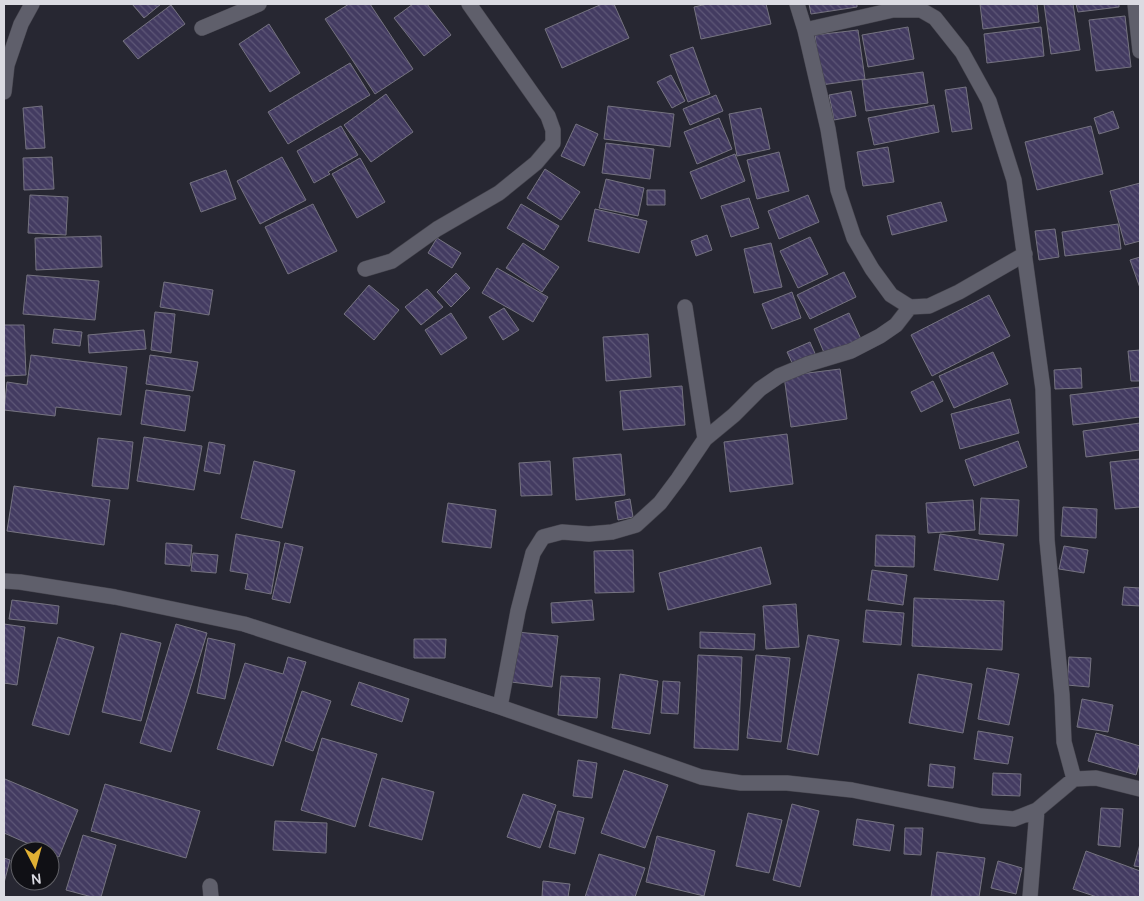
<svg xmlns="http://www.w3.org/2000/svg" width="1144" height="901" font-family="Manrope,sans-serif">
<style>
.building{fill:url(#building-back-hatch);stroke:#757380}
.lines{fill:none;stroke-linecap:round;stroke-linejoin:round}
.minor-casing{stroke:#45444d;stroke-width:16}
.minor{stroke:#5f5f6b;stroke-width:15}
</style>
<defs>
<pattern id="building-back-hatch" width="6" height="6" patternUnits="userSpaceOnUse" patternTransform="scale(1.25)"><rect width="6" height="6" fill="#433b61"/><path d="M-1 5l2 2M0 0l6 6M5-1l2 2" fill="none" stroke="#5e5777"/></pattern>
</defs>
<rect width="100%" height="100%" fill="#272732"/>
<path class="building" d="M132 4H161L144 18Z
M349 4H370L413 69 375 94 325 19Z
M413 4H427L451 35 424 56 394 18Z
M602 4H614L629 38 562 68 545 29Z
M707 4H766L771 24 701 39 694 7Z
M809 4H857V7L811 14Z
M980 4H1037L1039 22 983 29Z
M1044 4H1073L1080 50 1051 54Z
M1076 4H1119V7L1078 12Z
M171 5 185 24 138 59 123 41Z
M1125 16 1131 67 1096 71 1089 20Z
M269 24 300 73 270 92 239 44Z
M908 27 914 59 868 67 862 35Z
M1041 27 1044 56 987 63 984 34Z
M858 30 865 79 821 85 815 35Z
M693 47 710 94 688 102 670 55Z
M350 63 370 95 288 144 268 112Z
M923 72 928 103 866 111 862 80Z
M671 75 685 101 672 108 657 82Z
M966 87 972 129 952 132 945 90Z
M851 91 856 116 834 120 829 95Z
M386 94 413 132 371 162 344 125Z
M716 95 723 111 690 125 683 109Z
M934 105 939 132 874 145 868 118Z
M42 106 45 148 26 149 23 108Z
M608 106 674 114 670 147 604 139Z
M761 108 770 149 737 156 729 114Z
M1113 111 1119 128 1099 134 1094 118Z
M719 118 732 149 697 164 684 132Z
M576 124 598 134 584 166 561 156Z
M341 126 358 155 328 172 330 174 314 183 297 151Z
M1091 126 1103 174 1037 190 1025 142Z
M606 143 654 149 650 179 602 173Z
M888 147 894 182 863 186 857 152Z
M779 152 789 191 757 199 747 160Z
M735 154 745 181 701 199 690 172Z
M52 157 54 189 24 190 23 158Z
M282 157 306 200 260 224 237 181Z
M360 158 385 202 357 218 332 174Z
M545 169 580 192 561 220 527 198Z
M226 170 236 199 201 212 190 183Z
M606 179 644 188 638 216 599 208Z
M1140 183V241L1125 245 1110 191Z
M647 190H665V205H647Z
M30 195 68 197 66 235 28 233Z
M808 195 819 222 779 239 768 211Z
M749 198 759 228 731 237 721 206Z
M941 202 947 221 892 235 887 216Z
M313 204 337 251 288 274 265 227Z
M521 204 559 226 544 250 507 228Z
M595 209 647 221 639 253 588 241Z
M1118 224 1121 249 1065 256 1062 232Z
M1055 229 1059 257 1039 260 1035 231Z
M707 235 712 250 696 256 691 241Z
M101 236 102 267 36 270 35 238Z
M810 237 828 274 798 288 780 251Z
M437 238 461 253 452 268 428 253Z
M523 243 559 267 542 292 506 268Z
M771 243 782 287 754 293 744 249Z
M1140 257V288L1130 260Z
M497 268 548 297 533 322 482 293Z
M844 272 856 297 810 319 797 295Z
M456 273 470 288 451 307 437 292Z
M27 275 99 281 95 320 23 314Z
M164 282 213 290 209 315 160 307Z
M369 285 399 310 374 340 344 314Z
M427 289 443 307 421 325 405 307Z
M792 292 801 318 772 329 762 304Z
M989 295 1010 336 932 376 911 335Z
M504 308 519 330 503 340 489 317Z
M155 312 175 314 171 353 151 350Z
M451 313 467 338 441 355 425 330Z
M849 313 861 339 825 355 814 329Z
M4 325H24L26 375 4 376Z
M54 329 82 332 80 346 52 343Z
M144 330 146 349 89 353 88 335Z
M648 334 651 377 606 381 603 337Z
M810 342 817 358 794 367 787 352Z
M1140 350V381H1131L1128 351Z
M993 352 1008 384 954 408 939 376Z
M31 355 127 367 121 415 56 407 55 416 4 410 7 382 27 385Z
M150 355 198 362 193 391 146 384Z
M1081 368 1082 388 1055 389 1054 370Z
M840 369 847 419 791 427 784 376Z
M933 381 943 401 921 412 911 392Z
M682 386 685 425 623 430 620 391Z
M1140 387V417L1073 425 1070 395Z
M146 390 190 396 185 431 141 424Z
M1010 399 1019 433 960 449 951 414Z
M1140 423V450L1086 457 1083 431Z
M787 434 793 484 730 492 724 442Z
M144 437 202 446 194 490 137 481Z
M98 438 133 442 128 489 92 486Z
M1018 441 1027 467 974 486 965 460Z
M209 442 225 445 220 474 204 471Z
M621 454 625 495 576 500 573 458Z
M1140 459V507L1115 509 1110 462Z
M254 461 295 471 282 528 241 518Z
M550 461 552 495 521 496 519 463Z
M14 486 110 500 104 545 7 531Z
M981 498 1019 500 1017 536 979 534Z
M630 499 633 517 618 520 615 502Z
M973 500 975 530 928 533 926 503Z
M448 503 496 510 491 548 442 542Z
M1063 507 1097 509 1096 538 1061 536Z
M236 534 280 542 271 594 245 589 248 574 230 571Z
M940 534 1004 544 998 580 934 570Z
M876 535 915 536 914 567 875 566Z
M166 543 192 545 190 566 165 564Z
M285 543 303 547 290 603 272 599Z
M1064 546 1088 550 1084 573 1059 569Z
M761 547 771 584 668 610 659 573Z
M633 550 634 592 595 593 594 551Z
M193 553 218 555 216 573 191 571Z
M872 570 907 575 903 605 868 600Z
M1124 587 1140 588V606L1122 605Z
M914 598 1004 601 1002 650 912 646Z
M12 600 59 606 57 624 9 619Z
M592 600 594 620 552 623 551 603Z
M796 604 799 647 766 649 763 606Z
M866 610 904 613 901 645 863 642Z
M4 624 25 627 17 685 4 683Z
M176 624 207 633 171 752 140 743Z
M517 632 558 636 552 687 511 682Z
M700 632 755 634 754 650 700 648Z
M121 633 161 643 141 721 102 712Z
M808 635 839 640 818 755 787 749Z
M58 637 94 647 69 735 32 725Z
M208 638 235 644 225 699 197 693Z
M414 639H446L445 658H414Z
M698 655 742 657 738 750 694 748Z
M756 655 790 658 781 742 747 738Z
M288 657 306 662 273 766 217 749 245 663 283 674Z
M1069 657 1091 658 1089 687 1067 685Z
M987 668 1019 674 1009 725 978 719Z
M620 674 658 681 650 734 612 728Z
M918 674 972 684 963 733 909 723Z
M561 676 600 678 597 718 558 715Z
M663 681 680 682 678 714 661 713Z
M359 682 409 699 402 722 351 705Z
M302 691 331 701 313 751 285 741Z
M1082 699 1113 705 1108 732 1077 727Z
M978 731 1013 737 1008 764 974 759Z
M1096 733 1140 746V761L1136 775 1088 761Z
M322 738 377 754 355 827 301 810Z
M578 760 597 763 592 798 573 796Z
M930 764 955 767 953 788 928 786Z
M624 770 668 785 645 848 601 833Z
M993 773 1021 774 1020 796 992 795Z
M382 778 434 792 422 840 369 826Z
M5 779 78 810 59 857 50 853V851H45L4 833V783Z
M105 784 200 811 186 858 91 831Z
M523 794 556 805 540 848 507 837Z
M792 804 819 811 800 887 773 880Z
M1101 808 1123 809 1120 847 1098 845Z
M558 811 584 818 575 854 549 847Z
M748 813 782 820 769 873 736 866Z
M857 819 894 825 890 851 853 845Z
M275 821 327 823 326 853 273 850Z
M905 828H923L921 855 904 854Z
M83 835 116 845 101 897H92L66 890Z
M657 836 715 851 704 896 646 882Z
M1140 844V867L1134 866Z
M1086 851 1140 871V897H1097L1073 889Z
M937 852 985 858 979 897H931Z
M599 854 645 868 635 897H585Z
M4 858 10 860 4 883Z
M998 861 1022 868 1016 894 991 888Z
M543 881 570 884 568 897H542Z"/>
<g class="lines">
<g class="minor-casing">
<path id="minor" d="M797 4 805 30 828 129 838 190 854 238 872 269 891 295 910 307 929 306 959 292 1025 254
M1135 4 1140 51
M202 28 259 4
M805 30 893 10H921L935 18 962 52 989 101 1014 180 1043 389 1047 540 1062 695 1064 742 1074 779
M4 92 7 65 21 24 32 4
M365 269 392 261 437 229 499 193 536 163 553 143V130L548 116 469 4
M685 307 705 439
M4 581 20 582 115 597 244 624 500 707 701 777 741 783H787L852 790 981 816 1014 819 1037 810 1074 779 1096 778 1140 789
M500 707 518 611 533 553 543 537 562 532 589 534 612 532 636 525 660 503 678 479 705 439 734 415 760 389 779 376 808 364 851 351 880 336 896 325 910 307
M210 886 211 897
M1030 897 1037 810"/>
</g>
<use href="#minor" class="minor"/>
</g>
<rect width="1144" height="901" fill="none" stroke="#dbdbe2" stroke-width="10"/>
<g transform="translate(35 866) rotate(174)"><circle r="24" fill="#101015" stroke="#616167"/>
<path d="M0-4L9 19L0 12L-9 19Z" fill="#e0b034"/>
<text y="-8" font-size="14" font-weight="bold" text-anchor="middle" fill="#dbdbe2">N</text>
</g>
</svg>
